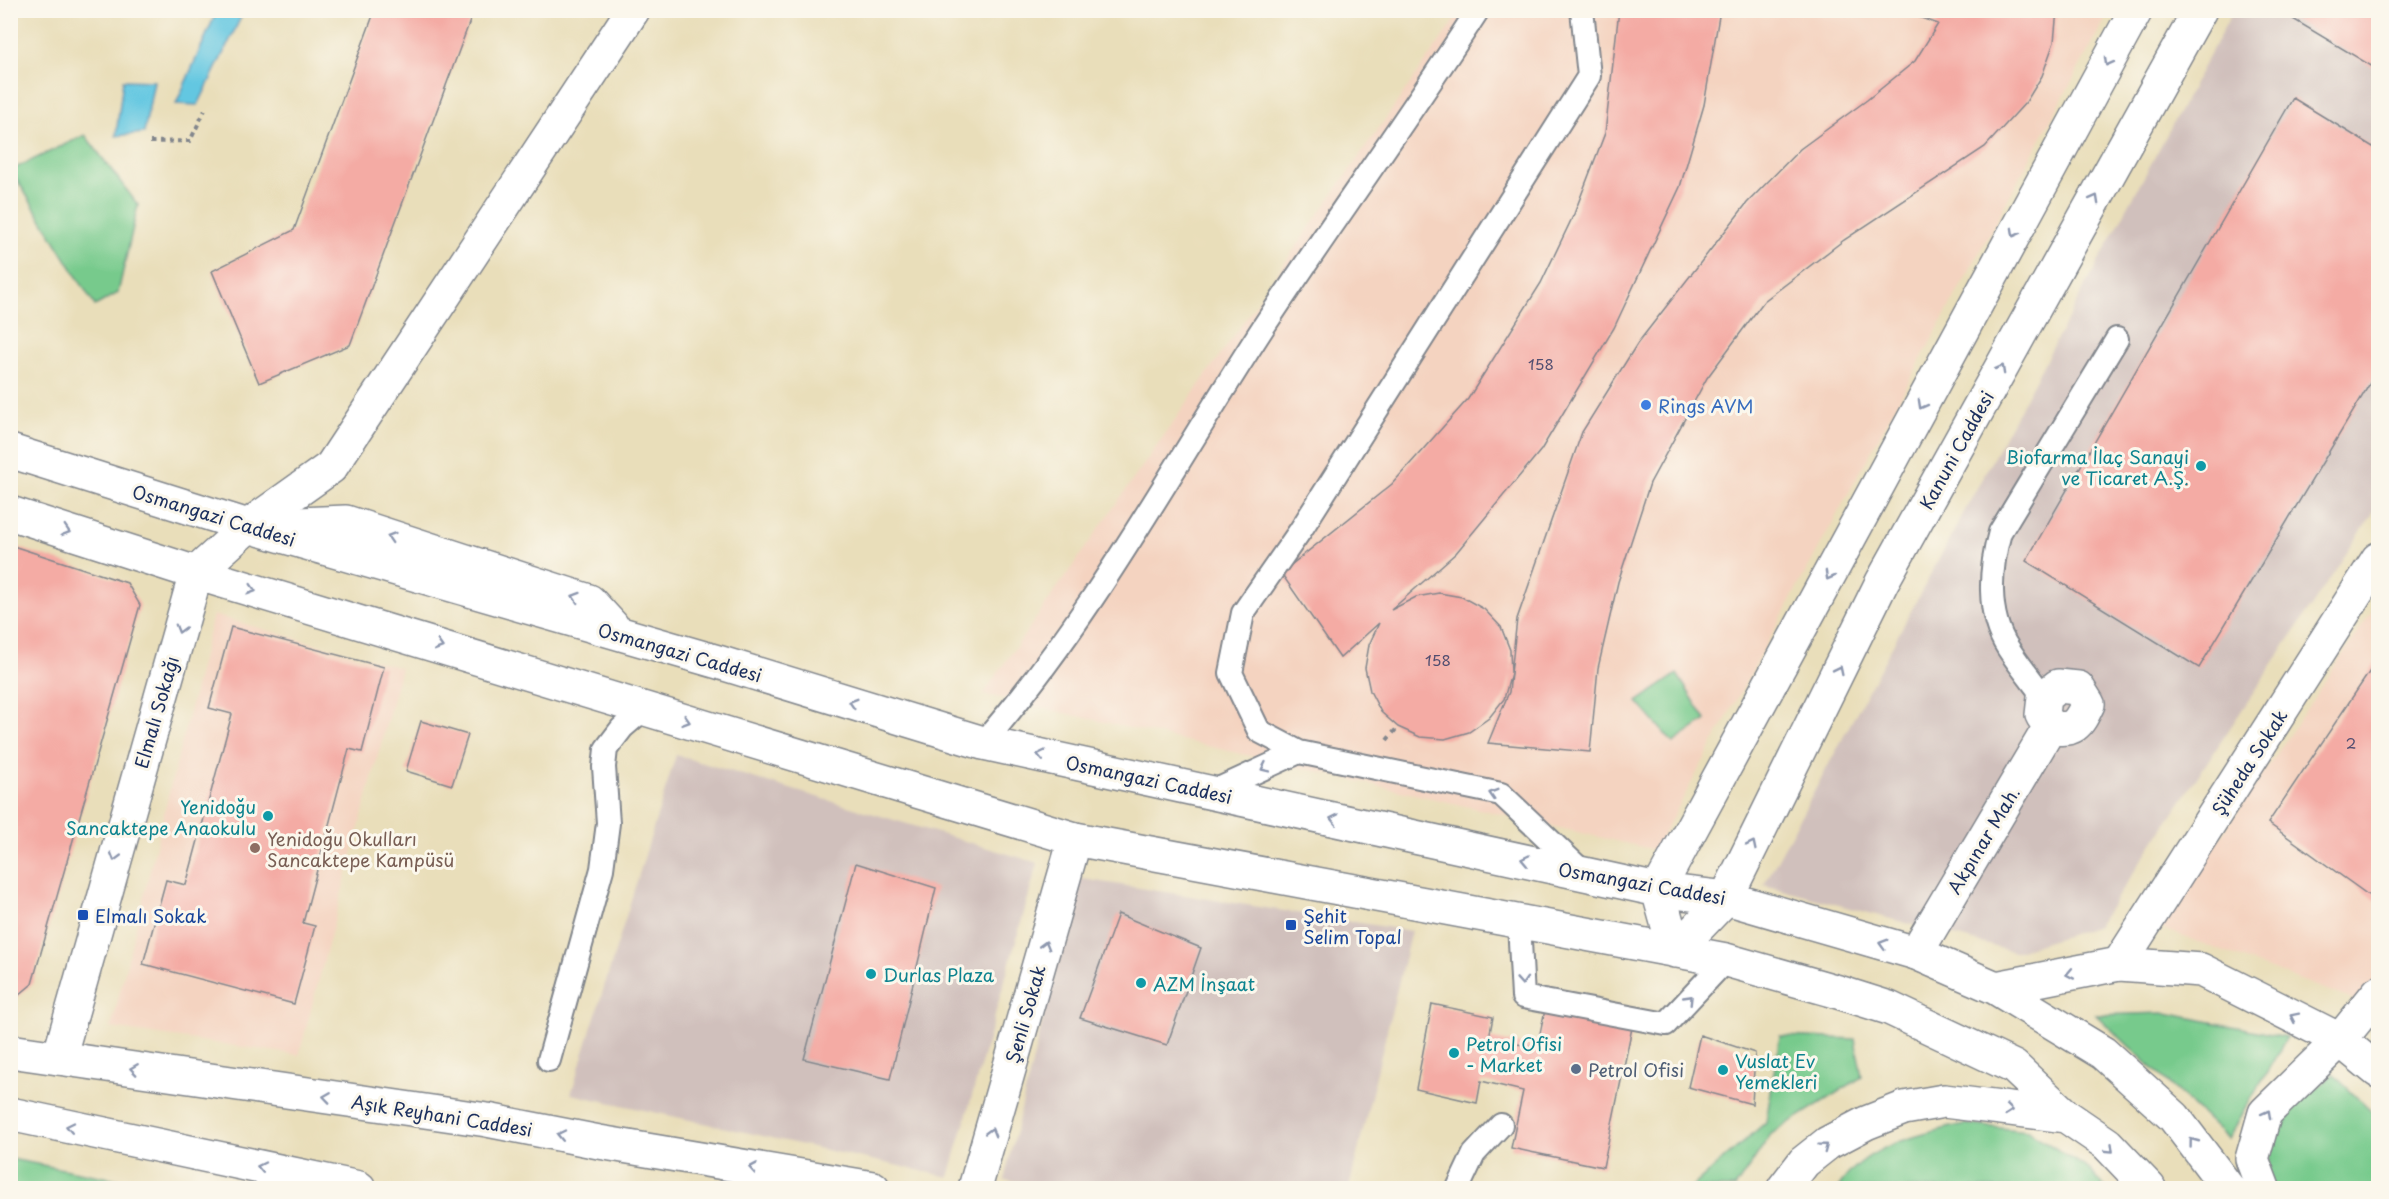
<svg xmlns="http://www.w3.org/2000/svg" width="2389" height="1199" font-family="'Playpen Sans',sans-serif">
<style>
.built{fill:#f4d3c0}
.industrial{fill:#d0c0bc}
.green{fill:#77ca8c;stroke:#497c75;stroke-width:1.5}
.water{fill:#63c7e1;stroke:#3f7ba0;stroke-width:1.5}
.building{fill:#f4aba4}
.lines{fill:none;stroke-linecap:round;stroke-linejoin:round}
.lane-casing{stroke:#82868c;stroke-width:26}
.street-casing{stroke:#82868c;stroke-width:36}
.secondary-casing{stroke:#82868c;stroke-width:36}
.primary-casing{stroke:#82868c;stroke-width:36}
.path{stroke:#82868c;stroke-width:4;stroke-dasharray:4.5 4.5;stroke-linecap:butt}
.lane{stroke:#fff;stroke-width:22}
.street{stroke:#fff;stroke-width:33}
.secondary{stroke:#fff;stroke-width:33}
.primary{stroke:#fff;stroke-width:33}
.oneway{stroke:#8d97ae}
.shop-dot{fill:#3f7fe0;stroke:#fbf7ec;stroke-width:2}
.culture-dot{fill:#0f9aa8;stroke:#fbf7ec;stroke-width:2}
.education-dot{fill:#8d6e63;stroke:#fbf7ec;stroke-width:2}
.transit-dot{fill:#1a4fb4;stroke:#fbf7ec;stroke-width:2}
.service-dot{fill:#5c6f8a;stroke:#fbf7ec;stroke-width:2}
.labels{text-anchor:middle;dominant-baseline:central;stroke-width:6;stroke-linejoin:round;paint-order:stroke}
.number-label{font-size:15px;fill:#514e70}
.shop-label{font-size:18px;fill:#366cbe;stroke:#fbf7ec;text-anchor:start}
.street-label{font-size:18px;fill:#1b2f5e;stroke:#fbf7ec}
.culture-label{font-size:18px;fill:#0d838f;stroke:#fbf7ec;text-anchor:start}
.education-label{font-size:18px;fill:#785e54;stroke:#fbf7ec;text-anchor:start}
.transit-label{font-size:18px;fill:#164399;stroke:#fbf7ec;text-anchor:start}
.service-label{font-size:18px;fill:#4e5e75;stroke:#fbf7ec;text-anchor:start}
</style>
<rect width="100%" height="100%" fill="#fbf7ec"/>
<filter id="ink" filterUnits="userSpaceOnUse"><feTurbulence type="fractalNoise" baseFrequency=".0167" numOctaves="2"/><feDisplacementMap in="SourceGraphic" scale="12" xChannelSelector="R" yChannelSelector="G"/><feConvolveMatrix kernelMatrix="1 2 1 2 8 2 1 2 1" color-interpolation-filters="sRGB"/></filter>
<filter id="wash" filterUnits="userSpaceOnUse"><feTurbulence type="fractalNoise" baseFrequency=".008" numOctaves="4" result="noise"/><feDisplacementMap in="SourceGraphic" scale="24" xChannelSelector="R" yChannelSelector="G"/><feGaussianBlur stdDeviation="1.35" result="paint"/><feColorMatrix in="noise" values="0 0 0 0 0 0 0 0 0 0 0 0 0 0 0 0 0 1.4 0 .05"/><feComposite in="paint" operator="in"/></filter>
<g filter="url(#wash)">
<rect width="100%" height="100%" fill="#e9deba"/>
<path class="built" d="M1461 11H2110L1655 850 983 694Z
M2378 602V1009L2160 928Z
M213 615 401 668 299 1055 111 1028Z"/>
<path class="industrial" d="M2233 11H2378V506L2098 926 2014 952 1764 885Z
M676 755 1038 863 949 1177 571 1094Z
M1077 878 1411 931 1349 1188H1068L1004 1180Z"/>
<path class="green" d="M85 135 138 205 118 293 95 306 11 170Z
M1677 674 1706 720 1673 743 1637 702Z
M2166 1013 2287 1037 2228 1139 2096 1015Z
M1780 1036 1855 1039 1862 1077 1771 1134 1735 1188H1691L1766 1122Z
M2333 1074 2378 1118V1188H2266L2274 1124Z
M1964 1124 2028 1131 2090 1170 2105 1188H1838C1864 1145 1918 1135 1964 1124Z
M10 1159H11L161 1188H11Z"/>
<path class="water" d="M217 11H244L198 105 176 104Z
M123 80 154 81 144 133 116 136Z"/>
<g id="blocks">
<path class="building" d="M375 10H474L350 345 259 383 212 271 294 230Z
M1619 10H1720L1704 105 1680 187 1614 328 1541 450 1456 553 1391 610 1416 597 1439 593 1462 597 1484 609 1501 627 1510 650 1511 673 1504 699 1489 718 1469 732 1445 739 1420 737 1398 727 1381 712 1370 691 1365 668 1369 645 1379 623 1340 658 1281 573 1392 484 1468 399 1541 283 1574 214 1605 133Z
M1899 10H2057L2054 42 2042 76 2026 102 1985 147 1844 240 1764 301 1707 378 1650 483 1618 582 1598 668 1590 752 1488 743 1509 692 1517 619 1582 432 1637 344 1747 203 1800 149 1867 100 1915 61 1938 24Z
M2298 10H2378V70L2293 19Z
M2293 98 2378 150V370L2199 668 2026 561Z
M10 545 127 583 140 605 32 984 13 1000H10Z
M231 627 384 667 362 752 349 749 303 923 315 926 294 1004 143 964 166 880 186 885 232 714 209 708Z
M2378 659V902L2268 823Z
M421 721 468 735 452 785 406 771Z
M856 863 936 888 890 1079 804 1059Z
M1118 914 1201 948 1167 1045 1080 1018Z
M1432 1004 1493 1017 1489 1038 1537 1048 1546 1005 1633 1023 1603 1167 1511 1148 1523 1091 1481 1081 1477 1103 1416 1089Z
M1700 1035 1755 1053 1752 1104 1688 1087Z"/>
</g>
</g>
<g filter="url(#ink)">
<use href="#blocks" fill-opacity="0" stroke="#82868c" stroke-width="1.5"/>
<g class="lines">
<g class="lane-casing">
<path id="lane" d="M2044 697C2032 681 2019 665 2008 648 1986 614 1990 568 2000 532L2117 339
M983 743C1093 617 1173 466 1264 326 1334 220 1409 117 1478 10
M1299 752 1259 731 1231 673 1243 613 1300 531 1589 76 1582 10
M1212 792 1299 752 1501 794 1583 872
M1519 923 1523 997 1666 1024 1726 960
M549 1060 602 869 608 823 604 767 606 749 622 728 644 709
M1458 1188 1474 1154 1501 1125"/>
</g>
<g class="street-casing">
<path id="street" d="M2058 686 2078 688 2088 704C2078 725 2074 732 2050 727L2042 715 2044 697Z
M1916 953 2050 727
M2119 964 2378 559
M2340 1040 2378 993
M59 1058 196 573 248 526 331 467 633 10
M975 1188 1075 839"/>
</g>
<g class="secondary-casing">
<path id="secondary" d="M1658 890 2136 10
M1726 898 1882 582 2200 10
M10 1051 487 1120 599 1142 873 1188
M10 1114 359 1188"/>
</g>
<g class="primary-casing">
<path id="primary" d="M10 451 248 526 718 662 983 743 1658 890 1726 898 1916 953 1996 988 2103 1053 2174 1117 2228 1188
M10 513 196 573 1075 839 1726 960 1835 991 1889 1008 2014 1067 2066 1116 2107 1144 2149 1188
M276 525 346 522 589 601 612 626
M1658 890 1675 951
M1675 951 1726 898
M1996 988 2119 964 2201 970 2340 1040 2378 1071
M1784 1188 1804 1162 1828 1143 1866 1123 1904 1108 1944 1101 2066 1116
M2263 1188 2252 1159 2265 1113 2340 1040"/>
</g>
<path class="path" d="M150 142 190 141 205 110
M1387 740 1398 727"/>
<use href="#lane" class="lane"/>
<use href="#street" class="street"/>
<use href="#secondary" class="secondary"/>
<use href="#primary" class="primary"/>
</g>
<defs><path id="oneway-chevron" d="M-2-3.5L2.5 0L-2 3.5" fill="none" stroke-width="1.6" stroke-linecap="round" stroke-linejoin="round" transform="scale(1.5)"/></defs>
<g class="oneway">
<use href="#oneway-chevron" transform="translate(2108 62) rotate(119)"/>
<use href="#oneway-chevron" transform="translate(2095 199) rotate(-61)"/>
<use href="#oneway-chevron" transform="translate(2015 233) rotate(119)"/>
<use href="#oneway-chevron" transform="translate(2001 369) rotate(-61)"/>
<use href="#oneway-chevron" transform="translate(1922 405) rotate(119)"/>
<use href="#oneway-chevron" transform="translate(66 531) rotate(18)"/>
<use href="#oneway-chevron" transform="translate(391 537) rotate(-162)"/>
<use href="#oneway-chevron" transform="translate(1829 576) rotate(119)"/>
<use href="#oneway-chevron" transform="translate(252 590) rotate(17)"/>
<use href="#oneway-chevron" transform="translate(576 597) rotate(-162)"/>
<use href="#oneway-chevron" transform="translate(180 629) rotate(106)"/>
<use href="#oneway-chevron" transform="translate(439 646) rotate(17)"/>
<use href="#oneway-chevron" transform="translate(1839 670) rotate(-64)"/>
<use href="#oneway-chevron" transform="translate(853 703) rotate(-163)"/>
<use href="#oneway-chevron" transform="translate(686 721) rotate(17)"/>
<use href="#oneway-chevron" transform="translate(1041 755) rotate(-168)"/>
<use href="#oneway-chevron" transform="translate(1265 768) rotate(155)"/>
<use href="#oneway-chevron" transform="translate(1493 794) rotate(-163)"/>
<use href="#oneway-chevron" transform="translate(1334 819) rotate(-168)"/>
<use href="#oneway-chevron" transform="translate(1752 845) rotate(-64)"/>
<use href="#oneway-chevron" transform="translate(115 857) rotate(106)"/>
<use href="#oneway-chevron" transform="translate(1525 860) rotate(-168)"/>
<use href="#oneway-chevron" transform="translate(1883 944) rotate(-164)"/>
<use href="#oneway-chevron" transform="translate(1045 945) rotate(-74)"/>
<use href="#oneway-chevron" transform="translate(2070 974) rotate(169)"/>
<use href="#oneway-chevron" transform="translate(1522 981) rotate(86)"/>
<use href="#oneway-chevron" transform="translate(1689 999) rotate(-46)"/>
<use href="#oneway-chevron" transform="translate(2294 1017) rotate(-154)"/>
<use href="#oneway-chevron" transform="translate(134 1069) rotate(-172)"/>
<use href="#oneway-chevron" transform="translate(327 1097) rotate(-172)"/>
<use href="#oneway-chevron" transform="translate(2009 1110) rotate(6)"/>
<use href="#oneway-chevron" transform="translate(2267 1114) rotate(-61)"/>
<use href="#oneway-chevron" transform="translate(70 1127) rotate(-168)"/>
<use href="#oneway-chevron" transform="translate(991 1132) rotate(-74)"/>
<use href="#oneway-chevron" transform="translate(561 1135) rotate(-168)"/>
<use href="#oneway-chevron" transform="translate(2193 1142) rotate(-127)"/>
<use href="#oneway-chevron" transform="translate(1824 1147) rotate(-37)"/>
<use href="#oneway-chevron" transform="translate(2110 1149) rotate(44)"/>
<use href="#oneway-chevron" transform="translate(261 1167) rotate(-168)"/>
<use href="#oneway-chevron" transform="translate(753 1168) rotate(-170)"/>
</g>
</g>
<circle class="shop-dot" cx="1646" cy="405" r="6"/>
<g class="culture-dot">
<circle cx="2201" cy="466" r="6"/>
<circle cx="268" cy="816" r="6"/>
<circle cx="871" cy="974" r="6"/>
<circle cx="1141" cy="983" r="6"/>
<circle cx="1454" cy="1053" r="6"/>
<circle cx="1723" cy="1070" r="6"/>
</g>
<circle class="education-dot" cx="255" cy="848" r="6"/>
<g class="transit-dot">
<rect x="77" y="909" width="12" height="12" rx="3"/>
<rect x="1285" y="919" width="12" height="12" rx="3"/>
</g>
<circle class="service-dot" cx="1576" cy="1069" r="6"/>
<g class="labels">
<g class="number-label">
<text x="1541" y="363">158</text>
<text x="1438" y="659">158</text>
<text x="2351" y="742">2</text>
</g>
<g class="shop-label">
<text x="1658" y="405">Rings AVM</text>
</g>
<g class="street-label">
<text transform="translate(1956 450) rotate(-61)">Kanuni Caddesi</text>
<text transform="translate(214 515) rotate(17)">Osmangazi Caddesi</text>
<text transform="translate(680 652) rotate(16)">Osmangazi Caddesi</text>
<text transform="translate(156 712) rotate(-74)">Elmalı Sokağı</text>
<text transform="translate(2249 762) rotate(-57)">Şüheda Sokak</text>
<text transform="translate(1149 779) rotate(12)">Osmangazi Caddesi</text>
<text transform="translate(1983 840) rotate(-59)">Akpınar Mah.</text>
<text transform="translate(1642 883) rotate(10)">Osmangazi Caddesi</text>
<text transform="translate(1025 1014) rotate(-74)">Şenli Sokak</text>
<text transform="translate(442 1115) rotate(9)">Aşık Reyhani Caddesi</text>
</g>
<g class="culture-label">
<text x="2189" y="456" text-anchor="end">Biofarma İlaç Sanayi<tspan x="2189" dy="21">ve Ticaret A.Ş.</tspan></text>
<text x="256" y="806" text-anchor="end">Yenidoğu<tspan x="256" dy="21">Sancaktepe Anaokulu</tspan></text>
<text x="883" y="974">Durlas Plaza</text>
<text x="1153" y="983">AZM İnşaat</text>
<text x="1466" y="1043">Petrol Ofisi<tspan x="1466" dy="21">- Market</tspan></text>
<text x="1735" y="1060">Vuslat Ev<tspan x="1735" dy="21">Yemekleri</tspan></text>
</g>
<g class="education-label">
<text x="267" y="838">Yenidoğu Okulları<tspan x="267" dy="21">Sancaktepe Kampüsü</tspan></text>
</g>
<g class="transit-label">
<text x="95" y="915">Elmalı Sokak</text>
<text x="1303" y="915">Şehit<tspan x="1303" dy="21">Selim Topal</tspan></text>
</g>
<g class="service-label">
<text x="1588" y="1069">Petrol Ofisi</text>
</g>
</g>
<rect width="2389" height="1199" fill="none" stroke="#fbf7ec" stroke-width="36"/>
</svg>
